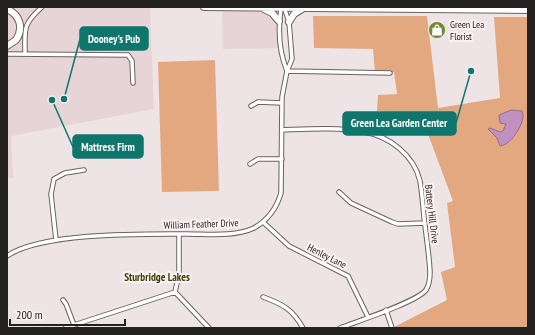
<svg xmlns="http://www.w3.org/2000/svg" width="535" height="335" font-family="'PT Sans Narrow',sans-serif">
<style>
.built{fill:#e7d4d6}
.forest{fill:#e4a880}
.water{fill:#c190c0;stroke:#926f90}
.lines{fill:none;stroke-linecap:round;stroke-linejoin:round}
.street-casing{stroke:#6b6263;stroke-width:5.5}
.highway-casing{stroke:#6b6263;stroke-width:8}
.street{stroke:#fff;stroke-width:3.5}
.highway{stroke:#fff;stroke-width:6}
.labels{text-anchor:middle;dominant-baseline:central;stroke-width:4;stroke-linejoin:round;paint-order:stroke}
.poi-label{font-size:10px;fill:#242121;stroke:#fcf1f2;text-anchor:start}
.street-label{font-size:10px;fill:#242121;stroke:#fcf1f2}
.neighbourhood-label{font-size:11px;font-weight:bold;fill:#374308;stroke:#fcf1f2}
.leader{fill:none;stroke:#0f766e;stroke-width:1.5}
.callout-dot{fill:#0f766e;stroke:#fcf1f2;stroke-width:1.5}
.callout{fill:#0f766e;stroke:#0f766e;stroke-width:1.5}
.callout-label{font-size:11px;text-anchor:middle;font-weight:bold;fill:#fff}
</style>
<rect width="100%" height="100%" fill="#eee4e5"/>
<path class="built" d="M7 7H150L154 109 11 136 13 178H7Z
M222 7 262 9 279 21 281 48 223 49Z"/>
<path class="forest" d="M313 16H427L438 108 500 98 494 17H528V328H392L447 300 441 272 455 267 447 203 453 201 425 126 413 113 377 111 378 95 397 94 394 72H375L373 49 314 48Z
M215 60 219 191 162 192 158 62Z"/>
<path class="water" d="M511 110 522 111C527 120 512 145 500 146L497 138 488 129 490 128 500 132 503 131 506 124 500 123 499 115Z"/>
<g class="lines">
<g class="street-casing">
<path id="street" d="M281 8C278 29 279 52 287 71
M7 54 128 55 132 61 133 83
M25 54C25 29 22 25 42 7
M287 71 390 73
M251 106 258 102 282 103
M282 130C309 129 337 127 364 132 389 136 414 155 420 181 422 193 423 205 424 217 426 235 429 253 430 272 430 278 430 284 426 290 417 302 358 321 340 328
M250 164 258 159H282
M339 192 351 203 392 222 398 224 425 223
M263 222 289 246 348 276 368 317
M56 240 51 194 54 179 65 173 84 170
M7 256C42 232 144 234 187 234 208 234 235 237 254 228 268 220 277 207 281 193L282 97 287 71 292 59 289 22 284 7
M175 292 209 328
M263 297C283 304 293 310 303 328
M63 300 66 304 74 325
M386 310 392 328
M65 328 175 292 179 274V234"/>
</g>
<g class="highway-casing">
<path id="highway" d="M204 7 528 10
M7 9C20 15 24 28 16 40L7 46
M264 9 272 13 279 21
M289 22 294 14 302 9"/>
</g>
<use href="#street" class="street"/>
<use href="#highway" class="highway"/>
</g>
<defs>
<g id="shop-disc" transform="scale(0.9)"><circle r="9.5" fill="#758838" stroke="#fcf1f2"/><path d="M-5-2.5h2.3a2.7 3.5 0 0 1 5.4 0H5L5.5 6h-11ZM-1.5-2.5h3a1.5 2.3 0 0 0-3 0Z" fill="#fff"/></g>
</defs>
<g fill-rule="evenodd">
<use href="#shop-disc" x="437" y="30"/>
</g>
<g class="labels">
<g class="poi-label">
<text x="450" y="24">Green Lea<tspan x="450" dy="12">Florist</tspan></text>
</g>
<g class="street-label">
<text transform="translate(432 214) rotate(83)">Battery Hill Drive</text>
<text transform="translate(201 224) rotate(-2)">William Feather Drive</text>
<text transform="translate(327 256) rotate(27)">Henley Lane</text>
</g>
<g class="neighbourhood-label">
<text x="157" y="277">Sturbridge Lakes</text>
</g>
</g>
<path class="leader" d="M64 99L80 39M471 71L456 123M52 100L73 147"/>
<g class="callout-dot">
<circle cx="64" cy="99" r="4"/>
<circle cx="471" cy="71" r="4"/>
<circle cx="52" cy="100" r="4"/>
</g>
<g class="callout">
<rect x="80" y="27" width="68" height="23" rx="4"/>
<rect x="343" y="112" width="113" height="23" rx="4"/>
<rect x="73" y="135" width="70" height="23" rx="4"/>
</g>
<g class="callout-label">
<text x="114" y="43">Dooney's Pub</text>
<text x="399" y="127">Green Lea Garden Center</text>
<text x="108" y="151">Mattress Firm</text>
</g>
<rect width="535" height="335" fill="none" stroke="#242121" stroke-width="16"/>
<path d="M10 319v6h115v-6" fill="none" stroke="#242121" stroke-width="2"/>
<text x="16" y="319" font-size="12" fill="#242121" stroke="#fcf1f2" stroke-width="3" paint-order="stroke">200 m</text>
</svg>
